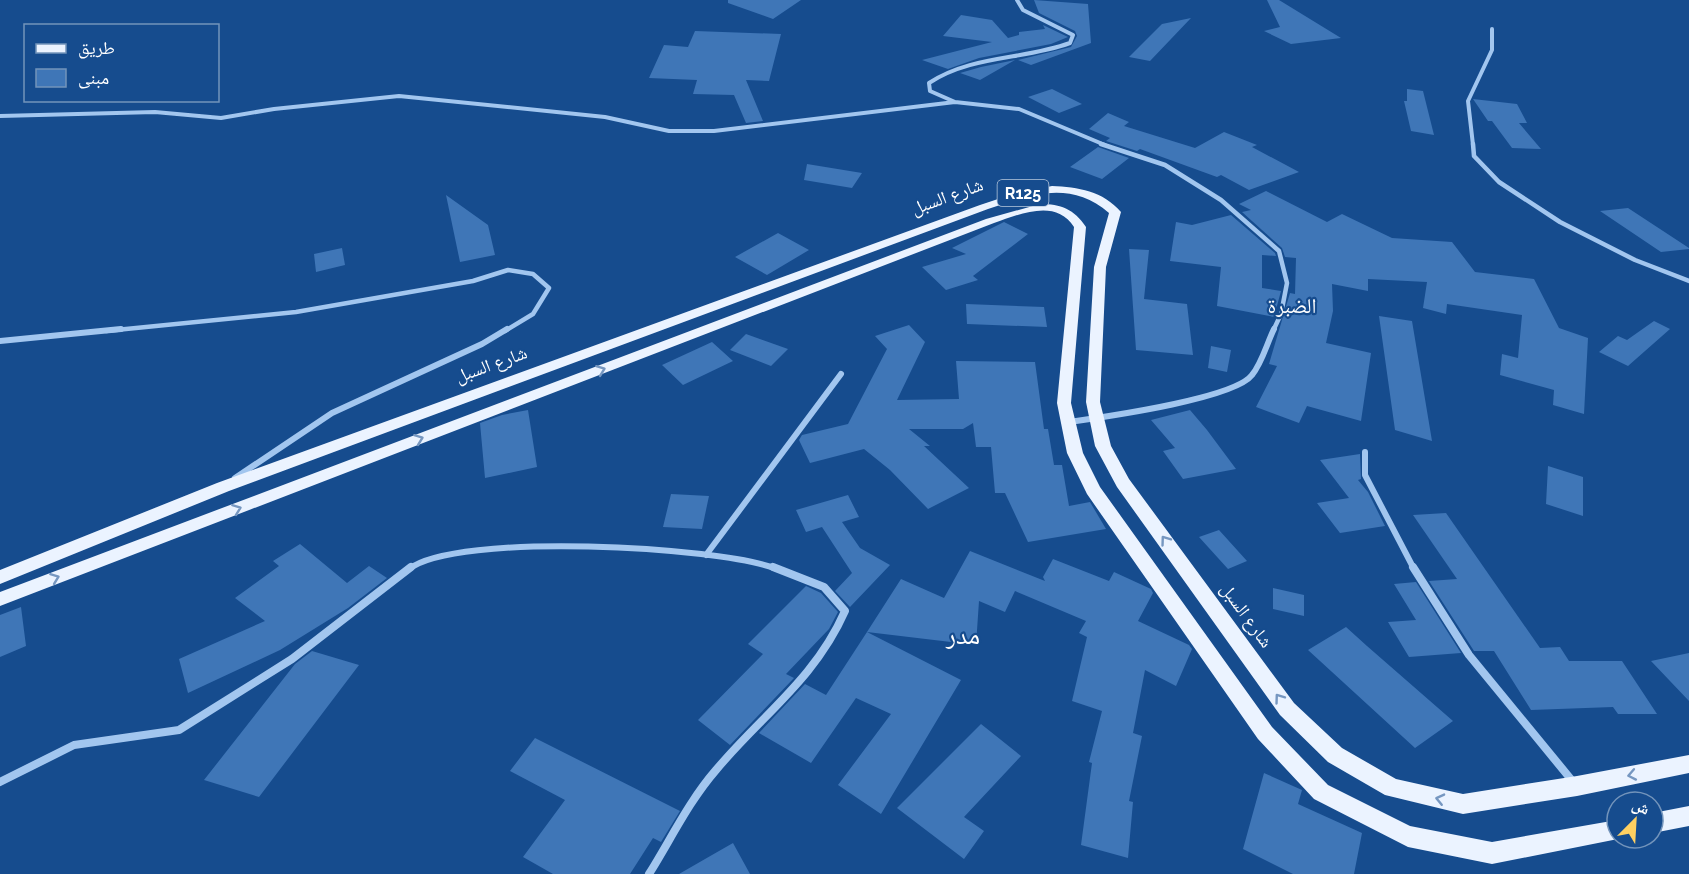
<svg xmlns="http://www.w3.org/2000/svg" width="1689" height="874" font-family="Raleway,'Noto Naskh Arabic',sans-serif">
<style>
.building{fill:#3f76b7}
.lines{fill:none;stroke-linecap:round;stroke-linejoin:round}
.minor-far3{stroke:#a2c6ef;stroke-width:4}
.minor-far2{stroke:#a2c6ef;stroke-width:4.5}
.minor-far1{stroke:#a2c6ef;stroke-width:6}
.minor{stroke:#a2c6ef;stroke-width:8}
.primary{fill:#ebf3ff;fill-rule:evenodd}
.oneway{stroke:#7697c1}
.labels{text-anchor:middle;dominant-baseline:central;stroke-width:4.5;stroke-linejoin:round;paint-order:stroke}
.shield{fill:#164c8e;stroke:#b9c9dd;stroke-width:1.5}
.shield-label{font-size:16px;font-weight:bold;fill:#fff}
.street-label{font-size:18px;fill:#fff;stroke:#164c8e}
.quarter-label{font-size:21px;fill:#fff;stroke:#164c8e}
.near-quarter-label{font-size:26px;fill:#fff;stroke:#164c8e}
</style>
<rect width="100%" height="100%" fill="#164c8e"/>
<path class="building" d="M728 0H801L773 19 728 3Z
M1034 0 1088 4 1091 43 1031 65 1018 60 1071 47 1077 36 1075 31 1039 13Z
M1267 0H1279L1341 38 1291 44 1264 31 1280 27Z
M961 15 992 20 1008 38 1019 35V32L1045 29 1043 25 1068 37 1051 44 979 58 948 69 922 60 992 42 943 36Z
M1191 18 1150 61 1129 57 1162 24Z
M695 31 781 34 769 81 746 80 763 121 746 123 734 95 693 94 697 80 649 78 664 45 688 47Z
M1015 60 980 80 960 73 981 67Z
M1052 89 1082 104 1059 113 1028 97Z
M1407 89 1423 91 1434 135 1411 131 1404 101H1407Z
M1473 99 1517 104 1527 123H1519L1541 149 1512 148 1492 121H1488Z
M1108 113 1129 122 1124 126 1195 148 1224 132 1257 145 1252 147 1299 172 1249 190 1221 175 1217 177 1140 149 1137 151 1106 141 1110 138 1089 129Z
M1098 147 1129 158 1102 179 1070 167Z
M807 164 862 173 852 188 804 180Z
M1266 191 1327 222 1342 214 1392 238 1452 242 1475 272 1534 279 1559 328 1588 338 1584 414 1553 405 1554 390 1500 375 1502 354 1518 358 1522 315 1447 304 1446 314 1423 308 1427 282 1368 279V291L1332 284 1333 311 1326 343 1371 353 1361 421 1307 406 1299 423 1256 407 1277 366 1269 364 1290 293 1295 294 1296 258 1285 257 1282 248 1242 212 1251 210 1239 204Z
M446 195 488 225 495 255 460 262Z
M1628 208 1689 248V249L1661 252 1600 211Z
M1231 215 1275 253 1276 256 1262 255V288L1281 291 1274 317 1217 306 1221 267 1170 261 1176 222 1192 225Z
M1004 222 1028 234 973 276 978 280 946 290 922 267 966 254 952 248Z
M778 233 809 250 767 275 735 257Z
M342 248 345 265 316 272 314 254Z
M1129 249 1149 250 1144 299 1187 304 1193 355 1136 350Z
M966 304 1044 307 1047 327 967 324Z
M1379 316 1412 321 1432 441 1395 430Z
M1654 321 1670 329 1628 366 1599 352 1618 336 1627 340Z
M909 325 925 342 897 400 959 399 956 361 1035 362 1044 429H1048L1054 465H1062L1069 506 1090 502 1106 529 1028 542 1005 493H995L991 447H976L973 423 963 429H909L930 446H924L969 488 928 509 890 470 864 449 810 463 799 440 802 435 848 424 887 349 875 336Z
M746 334 788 349 771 366 730 350Z
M712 342 733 361 683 385 662 365Z
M1211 346 1231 350 1227 372 1208 368Z
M528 410 537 467 485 478 480 423 502 415Z
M1190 410 1207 430 1236 469 1183 479 1163 451 1175 448 1151 420Z
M1360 454 1361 479 1358 480 1368 492 1385 526 1340 533 1317 503 1349 498 1320 460Z
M1548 466 1583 477V516L1546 504Z
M671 494 709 496 702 529 663 527Z
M848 495 859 517 842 522 860 548 890 565 850 607 835 591 852 573 822 527 806 532 796 510Z
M1446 513 1540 648 1560 647 1569 661H1622L1657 714H1618L1613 707 1531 710 1494 651H1474L1429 581 1457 579 1413 515Z
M1219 530 1247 561 1228 569 1199 537Z
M300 544 347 583 369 566 387 578 348 608 280 650 188 693 179 659 265 621 235 598 279 566 273 561Z
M970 551 1045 581 1043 577 1053 559 1109 581 1114 572 1151 589 1153 593 1138 621 1189 645 1192 649 1176 686 1145 670 1133 733 1142 736 1129 801 1133 802 1128 858 1081 845 1092 763 1089 762 1102 711 1072 701 1087 637 1079 633 1086 621 1015 591 1005 612 979 601 976 645 867 632 901 579 944 598Z
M1416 582 1461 653 1409 657 1388 622 1416 620 1394 584Z
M806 586 821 593 838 612 829 629 786 674 794 678 730 745 698 720 763 654 748 644Z
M1273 588 1304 595V616L1273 609Z
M21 607 26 646 0 657V615Z
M1346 627 1367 646 1453 721 1415 748 1308 650Z
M867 632 961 680 881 814 838 785 891 714 856 698 811 763 759 733 805 684 826 695Z
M312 651 359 665 259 797 204 780 295 664Z
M1689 653V701L1651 661Z
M981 724 1021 756 964 817 984 831 964 859 897 808Z
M535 738 680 811 661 842 653 838 630 874H553L523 857 565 800 510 771Z
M1264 773 1302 790 1298 804 1362 833 1354 874H1293L1243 849Z
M733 843 750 874H679L712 855Z"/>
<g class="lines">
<path class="minor-far3" d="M1017 0 1023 10 1073 35 1070 43C1023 60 972 55 929 83L930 91 955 102 1019 109 1105 145
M0 116 155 112 221 118 274 109 399 96 605 117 669 131H714L955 102
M1473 145 1468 101 1492 50V29"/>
<path class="minor-far2" d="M1101 144 1165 165 1221 200 1279 251 1287 283 1281 314 1273 331
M1473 144 1474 156 1499 182 1560 222 1635 260 1689 281
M106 331 296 312 473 281 508 270 533 274 549 288 533 314 505 331"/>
<path class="minor-far1" d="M0 341 121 329
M1069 422C1103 417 1234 399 1252 375 1262 363 1267 343 1274 329
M1365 452V475L1414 569
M235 478 332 413 482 344 507 329
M706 555 841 374
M409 569C456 532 718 546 777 569"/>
<path class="minor" d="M1413 567 1469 655 1574 783
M0 782 74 745 179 730 292 659 411 567
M649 874C671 839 689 801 716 770 762 715 815 679 845 611L824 587 773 567"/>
<path class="primary" d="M1052 186C1078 187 1103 191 1121 212L1106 267 1100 402 1111 446 1129 479 1294 703 1342 748 1396 779 1463 794 1577 776 1689 755V773L1577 796 1463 814 1385 795 1328 762 1280 715 1117 487 1095 446 1086 402 1094 267 1109 213C1071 180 1031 194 988 209L229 491 0 584V570L217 483 980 205 1013 194Z
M1040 204C1061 204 1074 209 1086 227L1071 403 1083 453 1100 487 1272 727 1328 785 1410 826 1492 842 1617 820V838H1623L1492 864 1408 847 1314 799 1258 739 1087 494 1067 453 1057 403 1074 227C1056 198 1020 214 994 223L0 606V592L986 219Z
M1689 806V826L1653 833V813Z"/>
</g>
<defs><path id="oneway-chevron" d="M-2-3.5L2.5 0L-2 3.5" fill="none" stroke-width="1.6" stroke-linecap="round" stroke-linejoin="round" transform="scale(1.5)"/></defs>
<g class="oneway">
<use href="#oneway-chevron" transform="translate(601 370) rotate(-21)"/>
<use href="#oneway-chevron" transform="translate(419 439) rotate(-21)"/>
<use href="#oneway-chevron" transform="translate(237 509) rotate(-21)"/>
<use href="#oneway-chevron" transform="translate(1165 540) rotate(-126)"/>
<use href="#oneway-chevron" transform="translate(55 578) rotate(-21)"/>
<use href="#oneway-chevron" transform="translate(1279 698) rotate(-126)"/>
<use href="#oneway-chevron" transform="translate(1632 775) rotate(169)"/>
<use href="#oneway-chevron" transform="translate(1440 799) rotate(-167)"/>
</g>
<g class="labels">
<rect class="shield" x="997.5" y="180" width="51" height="26" rx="4.5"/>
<g class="shield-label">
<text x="1023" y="193">R125</text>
</g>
<g class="street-label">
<text transform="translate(947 196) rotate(-20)">شارع السبل</text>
<text transform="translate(491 364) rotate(-20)">شارع السبل</text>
<text transform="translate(1247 615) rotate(54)">شارع السبل</text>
</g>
<g class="quarter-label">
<text x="1292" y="305">الضبرة</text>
</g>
<g class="near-quarter-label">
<text x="963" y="635">مدر</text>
</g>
</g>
<rect x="24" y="24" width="195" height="78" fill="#164c8e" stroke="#7394bb" stroke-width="1.5"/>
<rect x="36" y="44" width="30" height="9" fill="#ebf3ff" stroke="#7394bb" stroke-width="1.5"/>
<text x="78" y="54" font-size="18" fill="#ffffff">طريق</text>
<rect x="36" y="69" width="30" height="18" fill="#3f76b7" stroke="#7394bb" stroke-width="1.5"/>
<text x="78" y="84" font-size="18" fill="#ffffff">مبنى</text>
<g transform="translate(1635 820) rotate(24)"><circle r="28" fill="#164c8e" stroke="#7394bb" stroke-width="1.5"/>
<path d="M0-4.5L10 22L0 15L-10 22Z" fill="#ffd061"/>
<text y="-9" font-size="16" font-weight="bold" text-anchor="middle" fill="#ffffff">ش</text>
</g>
</svg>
